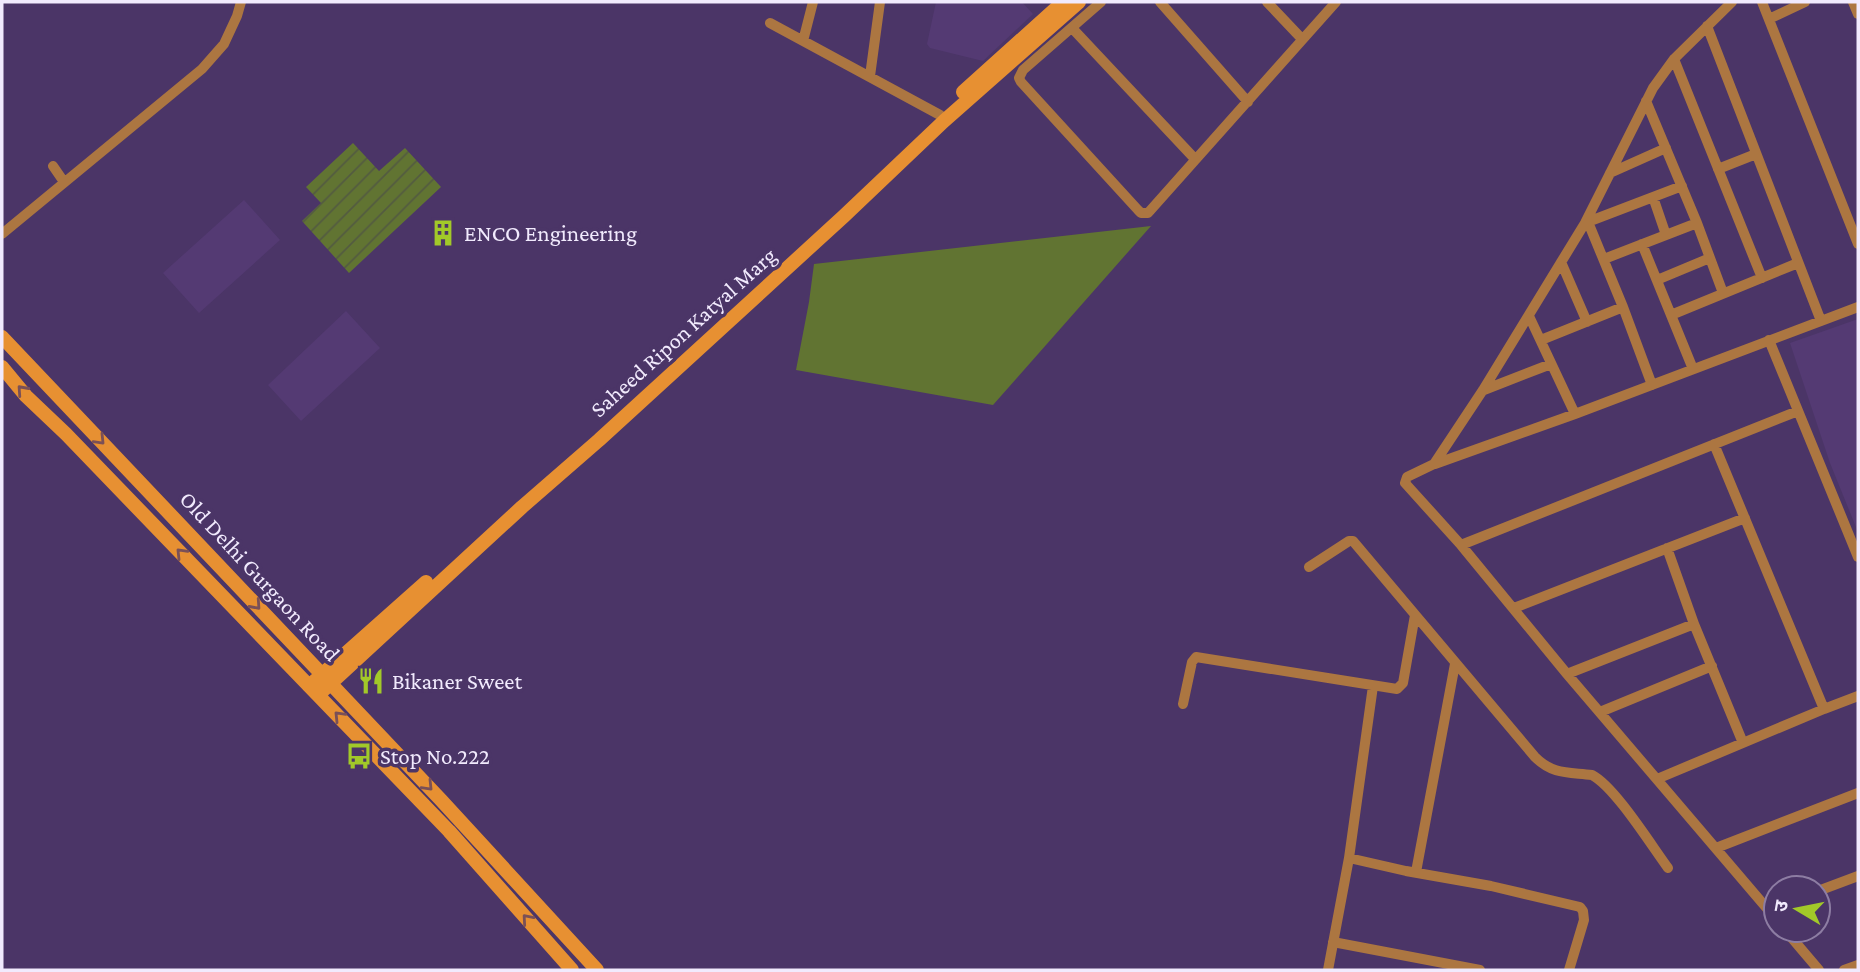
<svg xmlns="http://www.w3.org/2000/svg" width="1860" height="972" font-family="'Crimson Pro','Noto Sans Devanagari',serif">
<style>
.built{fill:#543a73}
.grass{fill:#617432}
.garden{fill:url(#garden-furrows)}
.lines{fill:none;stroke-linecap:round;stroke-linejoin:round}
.street{stroke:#ac7641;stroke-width:10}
.secondary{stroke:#e79032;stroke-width:14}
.oneway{stroke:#7a5057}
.labels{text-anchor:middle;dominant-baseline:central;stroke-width:7;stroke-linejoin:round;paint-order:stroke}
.poi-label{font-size:23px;fill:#f1eafd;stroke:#4b3567;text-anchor:start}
.street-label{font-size:23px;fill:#f1eafd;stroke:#4b3567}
</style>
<defs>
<pattern id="garden-furrows" width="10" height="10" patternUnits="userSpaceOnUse" patternTransform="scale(1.75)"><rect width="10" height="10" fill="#617432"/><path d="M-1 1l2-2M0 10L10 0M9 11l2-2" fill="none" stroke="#535b40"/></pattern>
</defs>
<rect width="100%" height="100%" fill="#4b3567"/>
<path class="built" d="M936 2H1022L1033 14 983 61 930 48 927 44Z
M244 200 280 240 199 313 163 273Z
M346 311 380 348 301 421 268 385Z
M1858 319V532L1830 463 1790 343Z"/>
<path class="grass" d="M1151 226 993 405 796 370 809 302 814 264Z"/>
<path class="garden" d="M353 143 379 171 405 148 441 187 349 273 302 221 321 203 306 187Z"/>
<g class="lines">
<path class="street" d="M1101 2 1023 70 1019 78 1021 82 1138 210 1141 213H1148L1336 2
M1160 2 1248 102
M1267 2 1302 39
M1732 2 1674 59 1653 88 1585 223 1483 390 1434 464 1407 477 1405 483 1461 545 1567 674 1776 919
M1762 2 1858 244
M1853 2 1858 14
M1769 19 1805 2
M770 23 940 115
M1707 26 1821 321
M1072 28 1195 159
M803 41 813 2
M1674 59 1762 278
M870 76 880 2
M1646 101 1697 223 1723 293
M53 166 64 182
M1718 169 1756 154
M1610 173 1666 148
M1653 197 1666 235
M1588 222 1623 307 1652 385
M1585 223 1682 186
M2 234 202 69 224 44 237 16 241 2
M1642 244 1693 369
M1604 259 1697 223
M1561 262 1587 322
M1657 280 1710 258
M1671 315 1798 263
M1529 316 1575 414
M1541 340 1623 307
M1769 340 1858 557
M1484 390 1551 364
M1714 444 1824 709
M1435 464 1575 414 1858 307
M1461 545 1798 411
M1667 548 1694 624 1743 743
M1309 567 1349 541H1353L1535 757C1553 775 1569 772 1592 775 1615 787 1651 845 1668 868
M1514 608 1745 518
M1567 674 1694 624
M1183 704 1192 662 1196 657 1397 689 1403 683 1415 615
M1600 712 1712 666
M1657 779 1824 709 1858 696
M1716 848 1858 793
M1349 858 1406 871 1491 886 1580 907 1583 911 1584 920 1569 970
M1416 872 1455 664
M1818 891 1858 876
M1785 930 1819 970
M1333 942 1480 970
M1328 970 1349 858 1373 686
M1844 970 1858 965"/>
<path class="secondary" d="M963 92 1063 2
M2 337 441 800 597 970
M2 367 26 396 66 434 449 831 572 970
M309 686 426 582
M318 695 522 507 599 440 844 216 944 121 1079 2"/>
</g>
<defs><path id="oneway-chevron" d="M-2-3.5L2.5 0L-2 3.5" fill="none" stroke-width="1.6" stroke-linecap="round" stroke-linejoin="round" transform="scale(1.75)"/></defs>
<g class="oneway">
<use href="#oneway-chevron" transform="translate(22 390) rotate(-132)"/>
<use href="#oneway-chevron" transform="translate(100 440) rotate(46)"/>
<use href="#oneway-chevron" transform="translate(181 553) rotate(-134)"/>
<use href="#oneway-chevron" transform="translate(256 605) rotate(48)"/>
<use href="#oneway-chevron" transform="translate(339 716) rotate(-134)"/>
<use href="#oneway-chevron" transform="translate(428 786) rotate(46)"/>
<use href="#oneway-chevron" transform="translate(527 919) rotate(-131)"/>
</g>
<defs>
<g id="building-bare" transform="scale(2.1)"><path d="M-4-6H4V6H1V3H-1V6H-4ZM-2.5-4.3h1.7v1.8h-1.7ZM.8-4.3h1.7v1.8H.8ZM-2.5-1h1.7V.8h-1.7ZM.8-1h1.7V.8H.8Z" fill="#a2c929" stroke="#4b3567" stroke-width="2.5" paint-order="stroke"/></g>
<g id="restaurant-bare" transform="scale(2.1)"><path d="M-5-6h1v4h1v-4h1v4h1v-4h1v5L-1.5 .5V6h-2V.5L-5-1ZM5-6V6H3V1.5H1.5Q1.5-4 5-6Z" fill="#a2c929" stroke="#4b3567" stroke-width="2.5" paint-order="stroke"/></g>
<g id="bus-bare" transform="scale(2.1)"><path d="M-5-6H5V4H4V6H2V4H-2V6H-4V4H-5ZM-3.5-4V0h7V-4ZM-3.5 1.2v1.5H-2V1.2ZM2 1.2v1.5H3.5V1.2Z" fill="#a2c929" stroke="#4b3567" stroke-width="2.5" paint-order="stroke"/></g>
</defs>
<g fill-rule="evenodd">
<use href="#building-bare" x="443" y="233"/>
<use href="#restaurant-bare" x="371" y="681"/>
<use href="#bus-bare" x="359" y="756"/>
</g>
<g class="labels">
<g class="poi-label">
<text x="464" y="233">ENCO Engineering</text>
<text x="392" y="681">Bikaner Sweet</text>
<text x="380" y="756">Stop No.222</text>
</g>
<g class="street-label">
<text transform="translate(683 332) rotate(-42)">Saheed Ripon Katyal Marg</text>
<text transform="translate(260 576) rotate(47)">Old Delhi Gurgaon Road</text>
</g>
</g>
<rect width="1860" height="972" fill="none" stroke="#f1eafd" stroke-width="7"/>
<g transform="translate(1797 909) rotate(280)"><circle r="33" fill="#4b3567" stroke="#8d7da3" stroke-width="2"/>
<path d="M0-5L12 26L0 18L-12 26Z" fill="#a2c929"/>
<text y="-10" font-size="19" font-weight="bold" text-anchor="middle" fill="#f1eafd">उ</text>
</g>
</svg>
